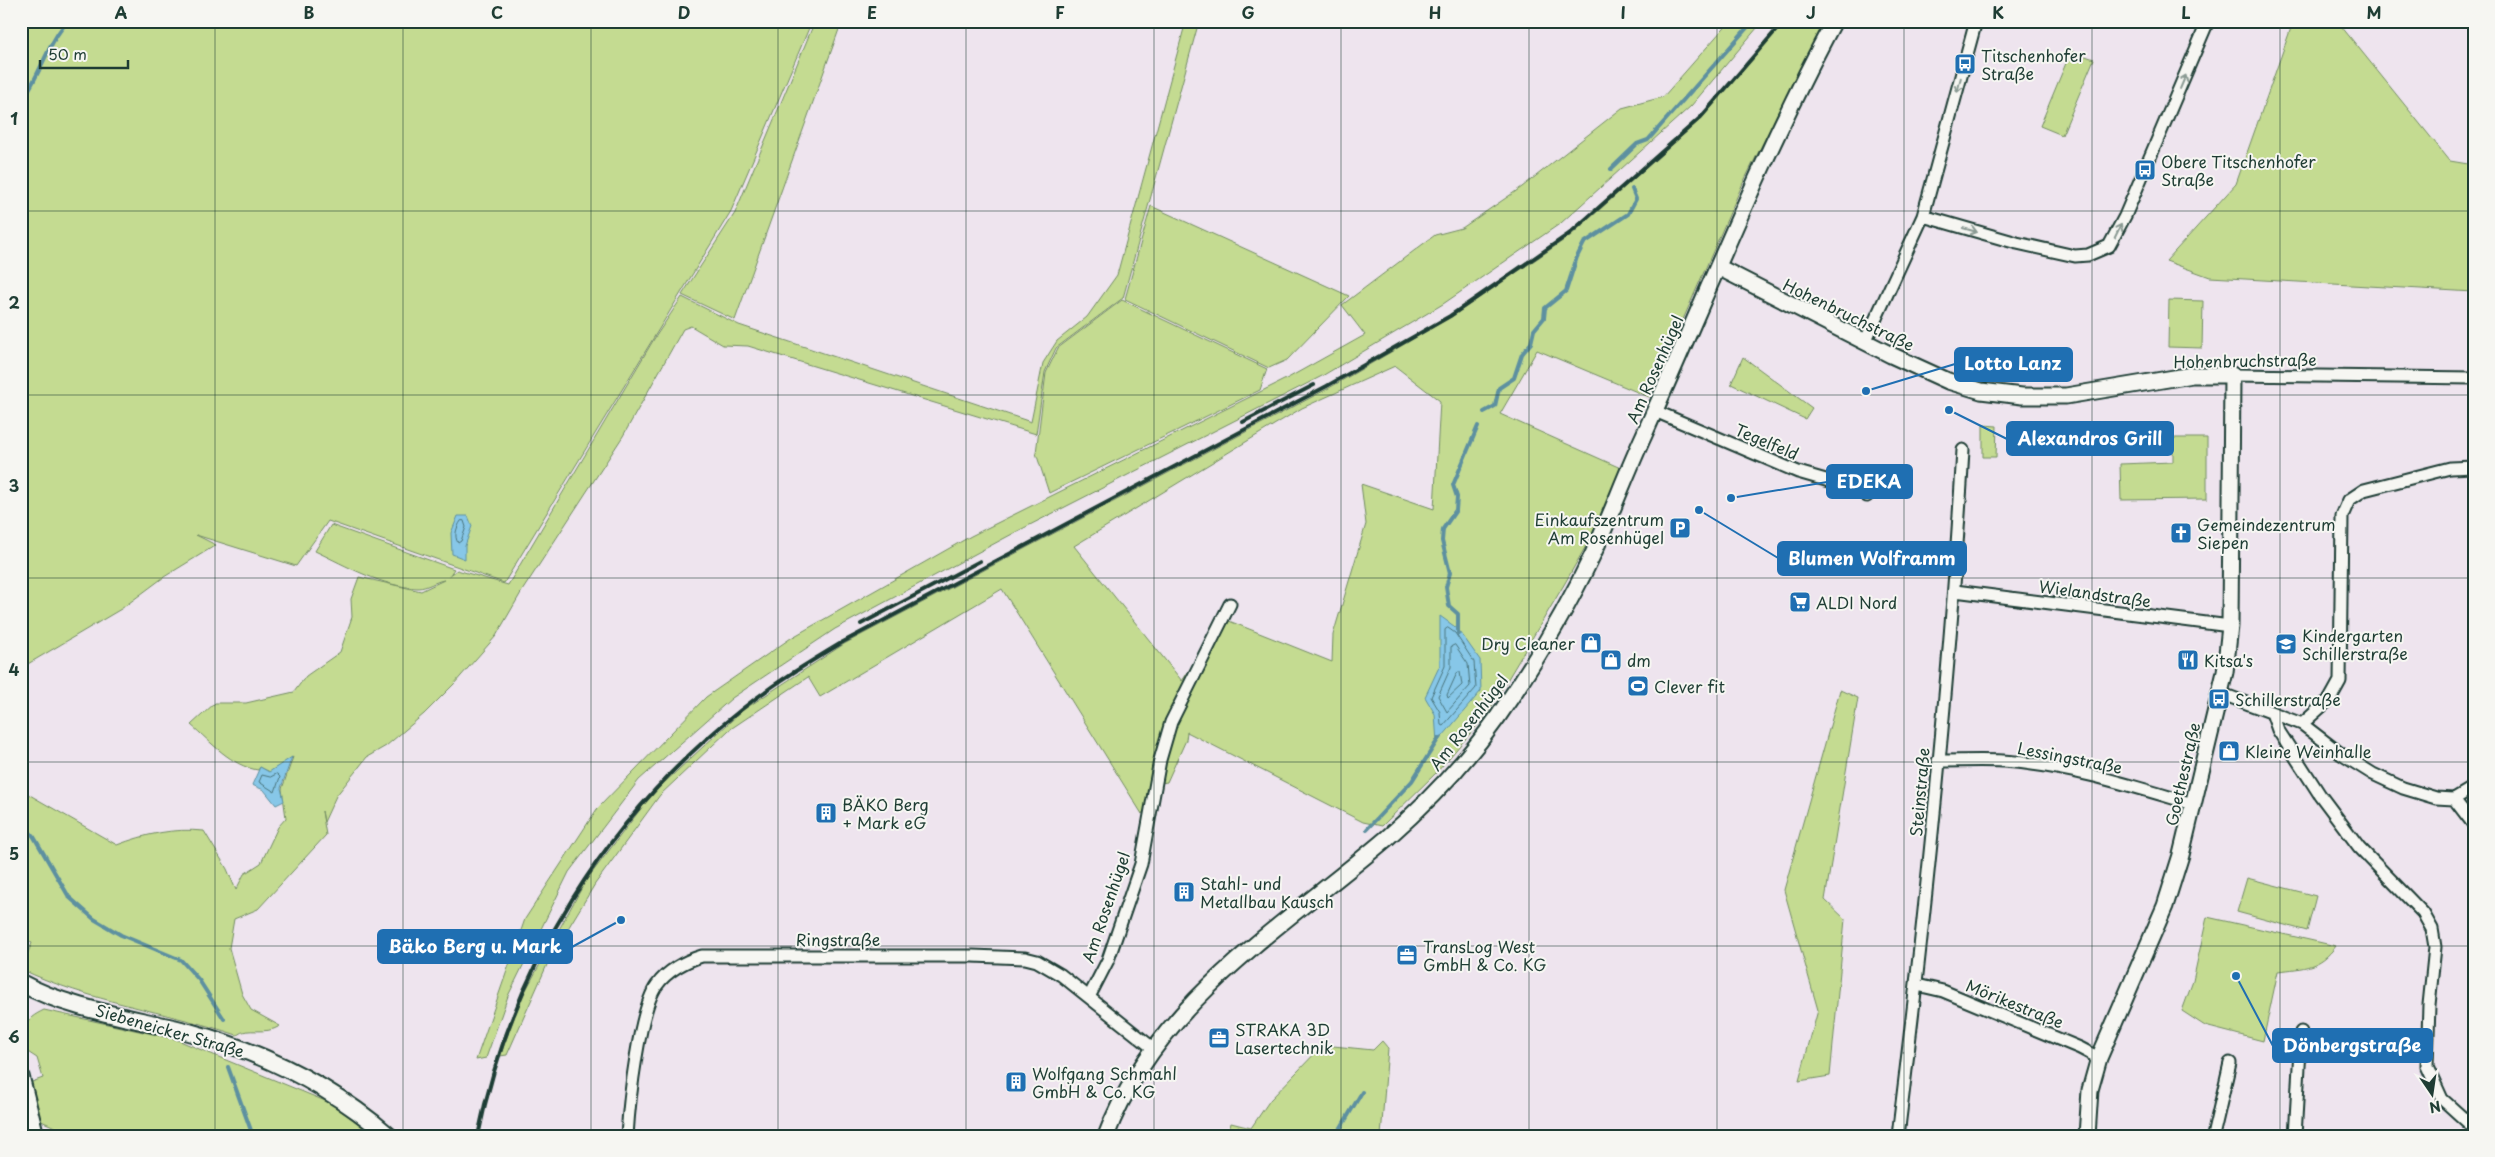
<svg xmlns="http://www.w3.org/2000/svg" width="2495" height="1157" font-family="'Playpen Sans',sans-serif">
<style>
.green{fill:#c4db91;stroke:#728c62;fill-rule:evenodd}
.water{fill:#87c7e8;stroke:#5d90a0}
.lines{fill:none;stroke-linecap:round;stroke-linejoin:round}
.shore{stroke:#49747c;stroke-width:1}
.stream{stroke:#5d90a0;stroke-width:4}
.minor-casing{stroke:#1f3d34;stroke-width:15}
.tertiary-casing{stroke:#1f3d34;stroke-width:19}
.secondary-casing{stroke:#1f3d34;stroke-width:20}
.minor{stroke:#f6f6f2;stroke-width:11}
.tertiary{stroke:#f6f6f2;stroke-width:15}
.secondary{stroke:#f6f6f2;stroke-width:16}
.rail{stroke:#1f3d34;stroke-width:4}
.oneway{stroke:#8a9a93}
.grid{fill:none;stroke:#1f3d34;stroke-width:1;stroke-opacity:0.55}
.labels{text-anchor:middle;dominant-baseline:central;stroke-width:4;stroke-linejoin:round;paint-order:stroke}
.poi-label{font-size:16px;fill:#1f3d34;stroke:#f6f6f2;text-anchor:start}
.street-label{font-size:16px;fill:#1f3d34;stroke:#f6f6f2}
.leader{fill:none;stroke:#1f6fb2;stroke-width:2}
.callout-dot{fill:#1f6fb2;stroke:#f6f6f2;stroke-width:2}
.callout{fill:#1f6fb2;stroke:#1f6fb2;stroke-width:2}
.callout-label{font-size:18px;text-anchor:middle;font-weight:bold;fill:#fff}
.neatline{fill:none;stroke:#1f3d34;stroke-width:2}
.grid-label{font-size:16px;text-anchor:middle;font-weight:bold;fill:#1f3d34}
</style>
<rect width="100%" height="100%" fill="#eee4ee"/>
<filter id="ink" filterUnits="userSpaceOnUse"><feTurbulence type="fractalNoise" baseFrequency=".02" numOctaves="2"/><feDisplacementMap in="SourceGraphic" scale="10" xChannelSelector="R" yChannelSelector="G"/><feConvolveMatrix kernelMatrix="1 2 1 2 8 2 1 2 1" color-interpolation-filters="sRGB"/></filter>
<g filter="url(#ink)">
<path class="green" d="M21 21H812L731 211 504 583 328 521 296 566 196 535 216 545 164 577 121 609 21 668Z
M815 21H842L735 320 682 295 735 213Z
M1186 21H1199L1123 298 1056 348 1045 372 1036 434 748 346 723 345 691 326 683 329 623 436 522 591 496 636 454 684 424 714 386 746 367 757 336 796 324 822 322 811 326 835 258 909 234 919 229 948 242 994 251 1010 280 1026C264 1036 248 1026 237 1035 166 1011 89 1002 21 969L32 943 21 937V790L117 845C146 834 173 828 204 831L227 869 236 890 244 874 261 863 278 827 286 818 282 789 293 757 270 772 260 767 258 770C231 766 211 742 191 725L215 703H246L294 692 306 676 340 652 352 617 351 599 359 577 421 591 444 580C436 581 427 588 418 588 382 587 347 566 315 551L331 525 454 569 449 576 457 570 508 585 654 339 682 297 739 325 1031 422 1043 363 1057 341 1087 317 1117 275Z
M1730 21H1763L1691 106 1561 223 1443 304 1322 376 1016 532 835 629 732 698 639 780 569 872 508 996 486 1058 476 1060 525 919 597 809 706 697 791 638 971 536 1288 378 1365 335 1342 305 1435 235 1462 228 1522 187 1622 108 1663 97Z
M1786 21H1824L1743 183 1649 397 1537 350 1500 414 1625 470 1617 491 1565 583 1487 714 1437 772 1382 826 1363 822 1187 732 1186 740 1167 782 1161 783 1142 814 1002 589 820 697 808 677 729 730 660 795 595 884 550 958 507 1055 500 1056 521 999 585 882 652 794 743 710 844 644 1329 388 1451 317 1570 236 1702 118ZM1395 366 1440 401 1434 509 1361 484 1366 524 1333 635 1332 662 1224 619 1182 681 1074 546 1302 408Z
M2290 21H2337L2450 161 2474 165V292L2210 277 2166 261 2236 184 2292 25Z
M2071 51 2094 59 2062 135 2040 126Z
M1151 206 1349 296 1287 360 1269 368 1125 299Z
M1122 300 1267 369 1260 390 1049 493 1036 453 1046 373 1058 348Z
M2169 300 2203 301 2202 348 2168 347Z
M1743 357 1812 408 1805 419 1731 384Z
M1983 425 1997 426 1996 457H1983Z
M2173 438H2207V499L2121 500 2120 464 2173 462Z
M1840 690 1858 698 1825 900 1845 919 1830 1076 1799 1081 1818 1010 1784 890Z
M2247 878 2316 896 2307 931 2237 912Z
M2207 917 2336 946C2320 968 2304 968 2278 971L2263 1041 2205 1026 2182 1011 2193 981Z
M44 1010 175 1039 330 1103 375 1136H68L57 1128 39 1120 29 1083 43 1078 37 1058 23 1049C23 1027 23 1020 44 1010Z
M1382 1041 1388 1048 1381 1136H1228L1231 1123 1251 1128 1270 1100 1323 1045 1373 1050Z"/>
<path class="water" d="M458 516H468L472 526 465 546V559L452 554 451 533Z
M1440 616 1458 629 1480 660 1481 691 1437 743 1435 714 1425 697 1440 665Z
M292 757 281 788 284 801 276 805 264 790 252 785 260 767 269 772Z"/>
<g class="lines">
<path class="shore" d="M464 521 466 527 461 541 458 543C454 536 456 528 461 521Z
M1448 628 1455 633 1474 662 1476 688 1443 726 1441 725 1440 712 1431 697 1445 666V630Z
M1455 645 1468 664 1470 686 1447 712 1438 696 1451 667V647Z
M1460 672 1462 685 1448 698 1447 695 1457 673Z
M277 774 280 777 275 792 259 782 262 775 270 777Z"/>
<path class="stream" d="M21 101C41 76 46 44 68 21
M1611 169 1637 144 1648 140 1753 21
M1484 412 1495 406 1499 388 1514 378 1522 354 1531 343 1534 330 1544 318 1545 308 1566 291 1577 257 1584 243 1628 214 1636 199 1632 189
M1458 634V614L1449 606 1446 587 1450 573 1442 541 1443 529 1456 510 1457 497 1453 485 1478 426
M21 822 34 837 69 897 94 919 121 935 181 960 199 980 224 1019
M1367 829 1412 781 1439 738
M228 1067 253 1136
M1336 1136 1362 1092"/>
<g class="minor-casing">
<path id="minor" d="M1923 216 2017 243 2075 256 2088 255 2109 246 2125 216 2208 21
M1865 342 1923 216 1976 21
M2232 375 2474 378
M1655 411 1798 472 1857 489 1867 496
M1955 591 2230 626
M2220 693 2302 724 2341 754 2373 774 2403 788 2436 798 2454 799 2474 787
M2272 713 2278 730 2320 795 2359 847 2423 913 2432 929 2435 947 2429 1005 2427 1066 2442 1099 2474 1128
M2302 724 2330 699 2340 681 2342 516 2349 500 2364 490 2450 468 2474 467
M1938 761C1959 761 1981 760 2003 761 2067 765 2132 786 2193 804
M2454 799 2474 825
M1917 985 1943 991 2080 1048 2099 1058
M1089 997 1108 960 1141 864 1160 760 1171 722 1230 604
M627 1136C629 1103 639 1009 657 985 667 971 685 961 702 956H973L1025 958 1037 961 1061 975 1154 1049
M1898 1136C1926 908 1950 679 1963 450
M2213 1136 2230 1063
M2295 1136 2301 1032"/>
</g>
<g class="tertiary-casing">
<path id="tertiary" d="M1718 267 1891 355 1948 381 1981 391 2022 396H2066L2192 375H2232L2230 626 2225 672 2181 855 2165 906 2099 1058 2090 1090 2087 1136
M21 1076 36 1136
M1106 1136C1157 1001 1283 927 1387 838 1427 803 1466 762 1497 718 1533 666 1566 611 1593 554 1611 515 1626 474 1644 435 1706 297 1762 155 1834 21"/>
</g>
<g class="secondary-casing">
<path id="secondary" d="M21 983C70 1010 135 1018 189 1032 262 1052 331 1086 389 1136"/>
</g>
<use href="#minor" class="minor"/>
<use href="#tertiary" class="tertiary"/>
<use href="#secondary" class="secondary"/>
<path class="rail" d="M1243 422 1314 385
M861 624 980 561
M478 1136C511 968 608 815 742 709 773 684 808 663 843 642L1327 386 1450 316 1569 234 1701 117 1784 21"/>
</g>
<defs><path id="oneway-shaft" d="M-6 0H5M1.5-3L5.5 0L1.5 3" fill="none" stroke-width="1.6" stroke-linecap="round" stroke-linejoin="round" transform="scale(1.25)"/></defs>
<g class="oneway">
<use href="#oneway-shaft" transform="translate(2183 82) rotate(-67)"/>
<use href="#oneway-shaft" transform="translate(1959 85) rotate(104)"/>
<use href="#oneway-shaft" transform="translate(1970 230) rotate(16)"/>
<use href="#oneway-shaft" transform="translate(2118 231) rotate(-64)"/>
</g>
</g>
<path class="grid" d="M215 21V1136M403 21V1136M591 21V1136M778 21V1136M966 21V1136M1154 21V1136M1341 21V1136M1529 21V1136M1717 21V1136M1904 21V1136M2092 21V1136M2280 21V1136M21 211H2474M21 395H2474M21 578H2474M21 762H2474M21 946H2474"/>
<defs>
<g id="bus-square" transform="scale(1.125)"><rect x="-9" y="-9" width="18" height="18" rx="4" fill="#1f6fb2" stroke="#f6f6f2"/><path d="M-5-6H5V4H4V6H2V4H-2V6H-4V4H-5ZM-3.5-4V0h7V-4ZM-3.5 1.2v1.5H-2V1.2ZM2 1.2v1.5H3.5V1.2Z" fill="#fff"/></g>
<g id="parking-square" transform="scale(1.125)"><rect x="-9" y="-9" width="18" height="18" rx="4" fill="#1f6fb2" stroke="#f6f6f2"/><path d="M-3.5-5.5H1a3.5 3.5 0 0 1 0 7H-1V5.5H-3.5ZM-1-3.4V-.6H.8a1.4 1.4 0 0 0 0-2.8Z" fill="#fff"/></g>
<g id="church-square" transform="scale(1.125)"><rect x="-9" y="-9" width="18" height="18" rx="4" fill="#1f6fb2" stroke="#f6f6f2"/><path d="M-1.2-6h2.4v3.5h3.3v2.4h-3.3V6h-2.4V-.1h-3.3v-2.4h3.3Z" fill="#fff"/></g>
<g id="supermarket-square" transform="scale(1.125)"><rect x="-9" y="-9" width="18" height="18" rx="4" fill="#1f6fb2" stroke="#f6f6f2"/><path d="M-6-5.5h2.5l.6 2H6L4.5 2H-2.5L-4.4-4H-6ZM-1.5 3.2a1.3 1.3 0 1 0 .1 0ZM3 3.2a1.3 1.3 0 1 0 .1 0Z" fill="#fff"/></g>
<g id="shop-square" transform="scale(1.125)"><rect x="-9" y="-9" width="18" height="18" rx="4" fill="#1f6fb2" stroke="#f6f6f2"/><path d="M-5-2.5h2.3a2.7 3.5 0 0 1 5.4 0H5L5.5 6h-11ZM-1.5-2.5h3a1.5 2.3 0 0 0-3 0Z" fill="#fff"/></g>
<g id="school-square" transform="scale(1.125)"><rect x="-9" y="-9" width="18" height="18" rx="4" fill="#1f6fb2" stroke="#f6f6f2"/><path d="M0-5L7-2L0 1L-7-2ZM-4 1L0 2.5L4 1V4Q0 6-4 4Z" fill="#fff"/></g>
<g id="restaurant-square" transform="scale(1.125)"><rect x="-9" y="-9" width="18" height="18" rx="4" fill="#1f6fb2" stroke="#f6f6f2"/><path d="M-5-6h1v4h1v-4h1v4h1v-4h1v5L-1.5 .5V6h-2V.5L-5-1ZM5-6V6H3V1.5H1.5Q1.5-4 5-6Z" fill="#fff"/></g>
<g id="stadium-square" transform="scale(1.125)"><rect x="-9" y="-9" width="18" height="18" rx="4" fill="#1f6fb2" stroke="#f6f6f2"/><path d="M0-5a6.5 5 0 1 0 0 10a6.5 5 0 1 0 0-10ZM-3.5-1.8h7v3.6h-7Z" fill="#fff"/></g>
<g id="building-square" transform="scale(1.125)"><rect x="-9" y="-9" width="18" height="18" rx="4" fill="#1f6fb2" stroke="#f6f6f2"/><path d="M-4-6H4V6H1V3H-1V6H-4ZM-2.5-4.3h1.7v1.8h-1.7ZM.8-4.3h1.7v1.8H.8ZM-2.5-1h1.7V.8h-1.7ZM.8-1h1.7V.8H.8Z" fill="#fff"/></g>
<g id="office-square" transform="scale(1.125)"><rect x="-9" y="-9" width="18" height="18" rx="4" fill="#1f6fb2" stroke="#f6f6f2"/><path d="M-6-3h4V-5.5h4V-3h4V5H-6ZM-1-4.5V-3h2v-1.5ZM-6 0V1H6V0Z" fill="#fff"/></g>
</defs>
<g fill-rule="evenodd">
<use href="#bus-square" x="1965" y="64"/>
<use href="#bus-square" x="2145" y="170"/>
<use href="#parking-square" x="1680" y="528"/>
<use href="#church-square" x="2181" y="533"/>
<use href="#supermarket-square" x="1800" y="602"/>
<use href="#shop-square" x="1591" y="643"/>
<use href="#school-square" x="2286" y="644"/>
<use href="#shop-square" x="1611" y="660"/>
<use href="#restaurant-square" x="2188" y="660"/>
<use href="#stadium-square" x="1638" y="686"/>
<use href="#bus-square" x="2219" y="699"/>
<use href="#shop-square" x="2229" y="751"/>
<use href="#building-square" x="826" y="813"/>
<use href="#building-square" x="1184" y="892"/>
<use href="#office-square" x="1407" y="955"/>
<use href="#office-square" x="1219" y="1038"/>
<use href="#building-square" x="1016" y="1082"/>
</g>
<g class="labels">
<g class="poi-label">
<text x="1981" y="55">Titschenhofer<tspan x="1981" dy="18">Straße</tspan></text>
<text x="2161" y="161">Obere Titschenhofer<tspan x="2161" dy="18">Straße</tspan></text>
<text x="1664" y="519" text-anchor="end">Einkaufszentrum<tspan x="1664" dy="18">Am Rosenhügel</tspan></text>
<text x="2197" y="524">Gemeindezentrum<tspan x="2197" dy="18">Siepen</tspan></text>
<text x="1816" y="602">ALDI Nord</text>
<text x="2302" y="635">Kindergarten<tspan x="2302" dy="18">Schillerstraße</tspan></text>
<text x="1575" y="643" text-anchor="end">Dry Cleaner</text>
<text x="1627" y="660">dm</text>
<text x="2204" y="660">Kitsa's</text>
<text x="1654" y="686">Clever fit</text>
<text x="2235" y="699">Schillerstraße</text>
<text x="2245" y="751">Kleine Weinhalle</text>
<text x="842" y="804">BÄKO Berg<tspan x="842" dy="18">+ Mark eG</tspan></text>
<text x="1200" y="883">Stahl- und<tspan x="1200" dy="18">Metallbau Kausch</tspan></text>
<text x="1423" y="946">TransLog West<tspan x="1423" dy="18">GmbH &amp; Co. KG</tspan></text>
<text x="1235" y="1029">STRAKA 3D<tspan x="1235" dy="18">Lasertechnik</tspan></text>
<text x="1032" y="1073">Wolfgang Schmahl<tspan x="1032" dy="18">GmbH &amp; Co. KG</tspan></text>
</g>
<g class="street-label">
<text transform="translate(1849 314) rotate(26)">Hohenbruchstraße</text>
<text transform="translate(2245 360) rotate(-1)">Hohenbruchstraße</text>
<text transform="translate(1654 369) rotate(-66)">Am Rosenhügel</text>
<text transform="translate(1767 441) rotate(23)">Tegelfeld</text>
<text transform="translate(2095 593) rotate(8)">Wielandstraße</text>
<text transform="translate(1468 722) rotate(-52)">Am Rosenhügel</text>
<text transform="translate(2070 757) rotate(11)">Lessingstraße</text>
<text transform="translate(2182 774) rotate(-77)">Goethestraße</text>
<text transform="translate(1919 792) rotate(-85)">Steinstraße</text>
<text transform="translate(1105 907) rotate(-71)">Am Rosenhügel</text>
<text x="838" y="939">Ringstraße</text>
<text transform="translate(2015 1003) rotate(22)">Mörikestraße</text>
<text transform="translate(170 1030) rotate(16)">Siebeneicker Straße</text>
</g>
</g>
<path class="leader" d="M1866 391L1955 364M1949 410L2007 439M1731 498L1827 482M1699 510L1778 558M621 920L572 947M2236 976L2273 1046"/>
<g class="callout-dot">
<circle cx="1866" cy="391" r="5"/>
<circle cx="1949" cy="410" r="5"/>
<circle cx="1731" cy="498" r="5"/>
<circle cx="1699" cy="510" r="5"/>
<circle cx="621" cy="920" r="5"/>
<circle cx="2236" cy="976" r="5"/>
</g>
<g class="callout">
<rect x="1955" y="348" width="117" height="33" rx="5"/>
<rect x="2007" y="422" width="166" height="33" rx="5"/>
<rect x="1827" y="465" width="85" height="33" rx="5"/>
<rect x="1778" y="542" width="188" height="33" rx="5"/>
<rect x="378" y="930" width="194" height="33" rx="5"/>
<rect x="2273" y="1029" width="159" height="33" rx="5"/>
</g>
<g class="callout-label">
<text x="2013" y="370">Lotto Lanz</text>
<text x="2090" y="445">Alexandros Grill</text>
<text x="1869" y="488">EDEKA</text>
<text x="1872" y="565">Blumen Wolframm</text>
<text x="475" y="953">Bäko Berg u. Mark</text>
<text x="2352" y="1052">Dönbergstraße</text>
</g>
<rect width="2495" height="1157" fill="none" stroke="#f6f6f2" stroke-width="55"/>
<g transform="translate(2432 1094) rotate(167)" stroke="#f6f6f2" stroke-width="4" paint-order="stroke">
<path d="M0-4L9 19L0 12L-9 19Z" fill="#1f3d34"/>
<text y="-8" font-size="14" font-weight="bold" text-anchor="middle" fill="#1f3d34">N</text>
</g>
<path d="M40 60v8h88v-8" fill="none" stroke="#1f3d34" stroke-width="2.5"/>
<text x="48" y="60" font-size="15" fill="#1f3d34" stroke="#f6f6f2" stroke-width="4" paint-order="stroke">50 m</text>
<rect x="28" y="28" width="2440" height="1102" class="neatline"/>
<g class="grid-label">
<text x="121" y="19">A</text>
<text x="309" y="19">B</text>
<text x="497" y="19">C</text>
<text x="684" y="19">D</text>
<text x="872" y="19">E</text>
<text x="1060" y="19">F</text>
<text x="1248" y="19">G</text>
<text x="1435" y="19">H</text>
<text x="1623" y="19">I</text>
<text x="1811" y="19">J</text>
<text x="1998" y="19">K</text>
<text x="2186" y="19">L</text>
<text x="2374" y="19">M</text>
<text x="14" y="125">1</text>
<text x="14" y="309">2</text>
<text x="14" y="492">3</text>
<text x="14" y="676">4</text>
<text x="14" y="860">5</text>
<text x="14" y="1043">6</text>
</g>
</svg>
